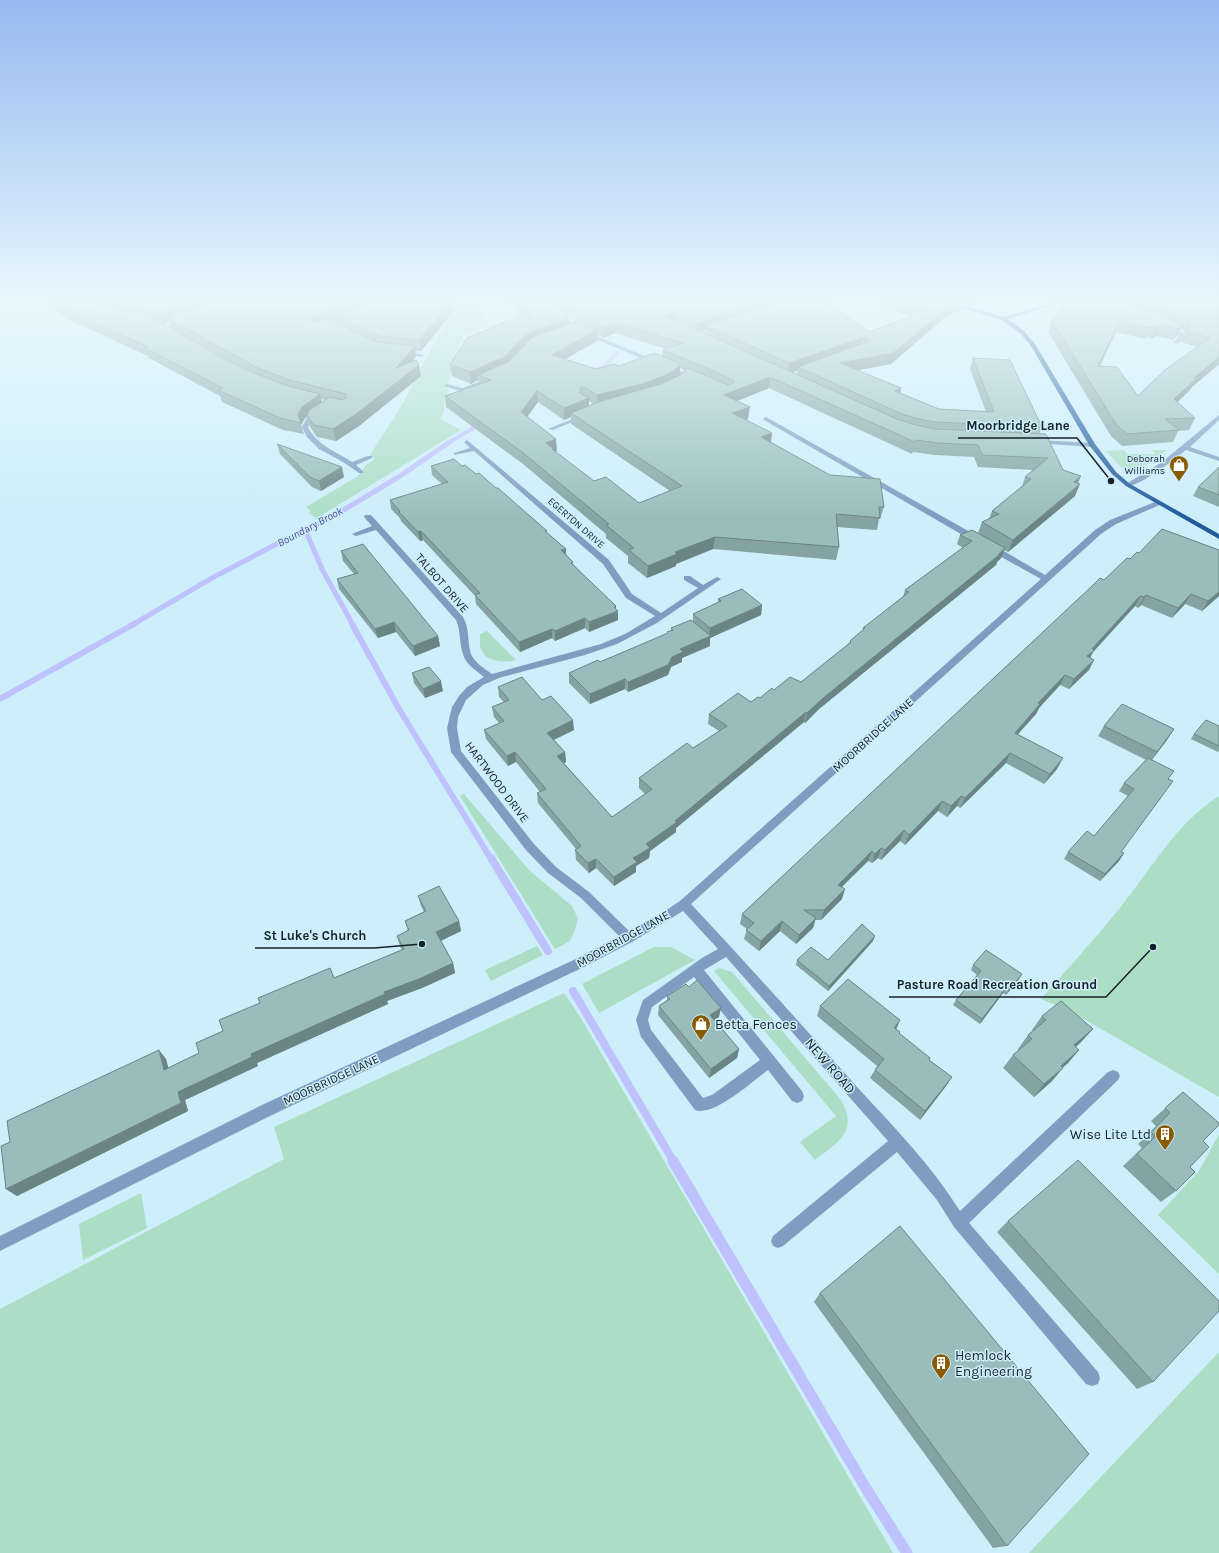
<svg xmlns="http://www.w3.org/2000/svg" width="1219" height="1553" font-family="Karla,sans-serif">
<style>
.green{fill:#acdec6}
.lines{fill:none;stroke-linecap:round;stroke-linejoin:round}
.stream-far4{stroke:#bfc1fc;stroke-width:4}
.stream-far3{stroke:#bfc1fc;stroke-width:5}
.stream-far2{stroke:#bfc1fc;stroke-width:6}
.stream-far1{stroke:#bfc1fc;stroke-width:8}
.stream{stroke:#bfc1fc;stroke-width:11}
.minor{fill:#7e9dc1;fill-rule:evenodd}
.major{fill:#205b9c;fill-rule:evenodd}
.wall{fill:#84a3a2;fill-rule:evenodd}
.shaded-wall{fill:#6b8484}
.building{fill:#99bdbc;stroke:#6b8484}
.labels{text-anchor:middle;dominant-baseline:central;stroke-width:3;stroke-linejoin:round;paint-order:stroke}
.far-poi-label{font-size:10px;fill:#162227;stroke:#cdeefb;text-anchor:end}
.far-street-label{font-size:10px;fill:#162227;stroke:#cdeefb}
.far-water-label{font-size:11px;font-style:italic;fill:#4f4b92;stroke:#cdeefb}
.street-label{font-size:12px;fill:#162227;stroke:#cdeefb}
.near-poi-label{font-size:14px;fill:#162227;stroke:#cdeefb;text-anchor:start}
.near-street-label{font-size:14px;fill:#162227;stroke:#cdeefb}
.leader{fill:none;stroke:#162227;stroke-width:1.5}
.callout-dot{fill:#162227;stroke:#cdeefb;stroke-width:1.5}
.callout-label{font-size:13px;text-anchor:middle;font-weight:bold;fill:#162227;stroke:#cdeefb;stroke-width:3;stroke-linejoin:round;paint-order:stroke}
</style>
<rect width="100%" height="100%" fill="#cdeefb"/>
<path class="green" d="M447 303H481L478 309 490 326 471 331 462 337 447 386 449 392 445 396 444 411 440 419 461 430 317 518 308 513 311 511 306 507 358 476 366 465 375 459 370 455 404 402 427 356 452 314 459 307Z
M1124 450 1127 454H1155L1152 450H1168L1135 472C1121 471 1115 461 1107 451Z
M487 631 516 660C505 663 493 662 484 655L480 646V634Z
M464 794 530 871 572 906 578 918 576 927 570 941 555 949 460 796Z
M1219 796V1097L1070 1011 1041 999C1067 969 1094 940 1119 909 1151 870 1175 824 1219 796Z
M537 946 543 955 491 981 485 970Z
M654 947H671L695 960 599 1013 582 984Z
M719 968 732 972 841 1100C859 1132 838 1142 815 1160L800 1142 836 1116 714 971Z
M564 993 579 1015 893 1553H0V1309L284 1159 274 1127Z
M1219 1134V1274L1158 1215 1199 1171Z
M141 1193 147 1228 83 1260 79 1224Z
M1219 1352V1553H1029Z"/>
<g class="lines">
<path class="stream-far4" d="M590 372 605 366 617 353
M448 443 482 423"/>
<path class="stream-far3" d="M305 529 322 569 353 625
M132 625 212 578 305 529 327 520 397 478 450 442"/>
<path class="stream-far2" d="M352 624 399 709 491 859
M0 699 134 624"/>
<path class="stream-far1" d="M491 858 548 951
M573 991 674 1162"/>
<path class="stream" d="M673 1161 867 1490 907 1553"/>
<path class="minor" d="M547 303H553L578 328 685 373 689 376 681 383H677V381L682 376 681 375 574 330Z
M1166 326H1170L1184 333 1185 336 1178 344 1173 343 1179 336V334L1166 328Z
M403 351 425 355 422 357 401 354 400 353Z
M490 377 493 379 492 380 464 392 444 386 447 384 463 388Z
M319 411 322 413 311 421 308 427C318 446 335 451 352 462L368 456H372V458L356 465 363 471V473H359L343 462 319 449 307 437 302 427 306 419Z
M582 415 587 416 553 430 548 429Z
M1219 415V420L1190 447 1219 457V461L1186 450C1175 459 1138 488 1126 486V484L1162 462Z
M766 417 979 537 980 539 976 541H973L764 420 763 419Z
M467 440 609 560 632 594 661 613 698 588 684 580V576H690L703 585 717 577 721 579 657 623 617 644 585 655 499 678 483 685 466 700 458 717 457 728 461 751 534 844 556 867 589 892 629 931 659 915 680 901 1041 579 989 550V546H995L1045 575 1095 530 1110 520 1155 502H1161L1162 504 1116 524 1101 534 691 904C748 965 803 1026 858 1088 894 1127 932 1166 960 1211L1108 1072 1113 1070 1118 1072 1120 1076 1118 1080 969 1223 1098 1372 1100 1378 1098 1384 1092 1386 1086 1384 954 1227 937 1200 897 1152 783 1246 778 1248 773 1246 771 1241 773 1236 888 1141 726 957 704 970 802 1091 804 1096 802 1101 797 1103 792 1101 768 1070C753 1081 714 1117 695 1110L641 1037 636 1020 643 1000 702 958 718 949 683 911 632 942 586 966 272 1115 0 1251V1236L262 1105 578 958 619 936 581 898 548 873 526 850 451 752 447 728 452 707 459 696 467 687 484 677C477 671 465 664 463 654 459 643 461 631 456 620L376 530 356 536 352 534 372 526 364 517 365 515H371L463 617C470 629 467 642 471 654 474 662 485 669 492 674L601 644 625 634 655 616 626 598 603 564 474 451 454 455V453L470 448 464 442ZM694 977 760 1060 712 1095 703 1098 651 1030 648 1020 652 1007Z
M1038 440 1092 443 1095 445 1092 447 1036 443V441Z"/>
<path class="major" d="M947 303H955L1004 317 1052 303H1059L1008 319 1024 331 1035 344 1095 444 1116 472 1130 484 1219 534V539L1126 486 1112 474 1089 445 1031 346 1020 333 1002 320Z"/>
</g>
<path class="wall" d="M52 303H452L453 312 421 351H415L416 357 413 361 419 365 421 376 359 426 336 441 317 437 310 427 307 417 305 418 301 425 304 434 283 430 222 402 220 396 149 358 148 356 61 316 59 312 56 310ZM336 320V324L332 322ZM169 322 170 327 164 324ZM200 345 224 358 215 354ZM321 399 325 400 322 402Z
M509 303H828L869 332 911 316 882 307 883 303H975L970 306 964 304 962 309 944 318 891 364 857 370 901 388 900 393 939 409 986 412 970 369 973 358 1042 427 1039 434 1063 470 1078 483 1075 496 1008 552 1004 550 1001 558 997 562 996 565 819 709 805 723 804 722 676 828V832L650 851 649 858 636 866V872L614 886 596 868 589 873 576 860 575 850 576 849 538 803 537 793 540 792 516 762 508 766 486 739 484 730 499 723 494 717 492 707 504 702 499 697 498 687 542 700 574 730 554 740 565 752 566 762 564 763 612 817 645 794 639 788V778L693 748 719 731 708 724 709 714 751 702 760 698 774 690 801 682 849 644 850 641 863 630V628L903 597 905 590 963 548 957 544 960 535 978 533 982 522 989 519 992 511 1022 487 1025 477 1033 470 978 467 974 457 935 455 913 452 912 454 769 388 737 401 748 419 745 420 772 433 771 442 884 507 880 519H879L877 530 837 527 839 547 836 560 713 549 676 564V566L647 578 628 563V556L606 538V534L523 464 446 407 445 396 479 385 478 380 471 384 452 376 450 365 522 317ZM569 317 574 322 569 324ZM706 330 705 333 701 332ZM615 333 666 349 663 350 662 356 619 366 596 369 565 359 597 341V335L604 338ZM680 368 685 371 680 375ZM797 371V374L793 372ZM589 401 593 404 589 406ZM538 402 564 420 571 417V424L670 491 639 503 594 481 555 452 557 451 527 417Z
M1067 303H1219V364L1192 387 1190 390 1177 402 1195 418 1189 430 1178 431 1173 442 1122 446 1111 436 1048 332 1052 321 1057 316 1059 309ZM1180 329 1184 331 1185 334 1181 342 1197 347 1138 396 1100 366 1116 332 1146 339 1147 337 1152 339 1156 336 1173 340 1178 335Z
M277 444 344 477 321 491 312 487 280 454Z
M431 466H462L496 488 547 531V533L566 554 574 565 616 609 618 620 589 632 585 628 555 641 552 638 520 652 476 604 475 596 423 540 420 541 401 521 400 518 391 509 390 500 442 484 432 475Z
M1219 467V507L1193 496 1198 487Z
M1219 550V596L1202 611 1185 604 1172 618 1141 605 1138 608 1135 606 1093 652 1090 658 1089 670 1069 689 1060 685 1039 708 1036 714 1018 734 1057 769 1044 784 1006 763 960 808 957 806 947 817 938 811 905 845 900 841 881 860 878 858 872 863 868 861 842 887V899L821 920H815L813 928 796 944 780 931 759 951 744 939 747 929 740 924 742 914 1104 580 1139 553Z
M341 551 438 636 440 646 415 656 396 632 378 638 339 589 337 579 354 574 343 561Z
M718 599 762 605 761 615 710 638V646L682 658V662L671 667 668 675 628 692 625 689 590 704 569 683V673L600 662 667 634V632L671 631V628L693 621V614L718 603Z
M412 673 443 691 425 698 414 683Z
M1104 726 1174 729 1167 740 1152 760 1169 779 1121 852 1124 853 1119 861 1100 881 1064 859 1068 852 1094 836 1128 796 1119 791 1124 783 1146 760 1098 736Z
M1219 726V751L1218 752 1191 739 1194 734Z
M418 896 459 921 461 931 441 941 453 963 455 973 422 988 387 1001 388 1004 257 1063 258 1066 185 1100 188 1111 17 1196 6 1189 10 1142 166 1059 168 1068 199 1053 223 1031 334 978 402 950 400 946 397 936 408 931 405 921 424 912 421 906Z
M873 941 828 991 796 965 797 960H828Z
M973 965 1019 979 1006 995 1003 993 980 1024 953 1005 956 1000 977 975 971 970Z
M667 996 719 1017 715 1020 739 1049 737 1058 709 1078 658 1015 659 1006 667 1000Z
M820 1006 896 1029 899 1034 929 1060 952 1077 946 1086 920 1120 870 1078 875 1070 877 1066 817 1016Z
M1042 1016 1093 1029 1081 1042 1076 1047 1079 1050 1068 1063 1063 1067 1052 1081 1034 1097 1003 1068 1013 1055 1019 1050 1018 1049 1028 1035 1033 1031 1032 1030Z
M1183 1092 1203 1141 1176 1191 1161 1202 1123 1166 1142 1148 1138 1144 1156 1126 1151 1121Z
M1008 1221 1153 1382 1137 1389 997 1232Z
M820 1293 1007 1546 993 1548 814 1302Z"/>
<path class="shaded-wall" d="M192 303H225L167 318 169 322 163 324 159 314Z
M351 303H373L335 316 336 320 312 329 309 319Z
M450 303H452L453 312 421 351 419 340Z
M758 303H766L765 311 706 326V330L696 333 697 323Z
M957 303H964L962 309 944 318 891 364 838 374 840 363Z
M970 303H975L970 306Z
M674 313V324L667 327 668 314Z
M569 317V327L505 368 478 375V380L471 384 470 372 526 334Z
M1120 321 1116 332 1094 378 1098 366Z
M615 322V333L604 338V327Z
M1160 324 1156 336 1152 339 1157 328Z
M1182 324 1178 335 1173 340 1178 329Z
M1152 326 1147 337 1146 339 1150 328Z
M597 330V341L553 366 552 355Z
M862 338 860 349 798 367 797 371 787 374 789 363Z
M415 346 416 357 398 379 396 368Z
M1219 357V364L1192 387 1190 390 1168 411 1174 399 1194 378Z
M419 365 421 376 359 426 336 441 333 429Z
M680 365V376L663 387 597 406V395Z
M770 377 769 388 723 407 724 395Z
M901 388 899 400 895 391Z
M537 391 538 402 522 424 521 412Z
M320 394 322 406 307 415V417L305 418 301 425 298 415 302 407Z
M589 398V410L571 413V417L564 420V408Z
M750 407 748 419 730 425 732 413Z
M772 433 770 445 761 437Z
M556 439 557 451 554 452 546 443Z
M342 467 344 477 321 491 319 481Z
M1081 476 1076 487 1080 484 1075 496 1008 552 1013 540Z
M421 531 423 540 420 541 418 532Z
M715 537 713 549 676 564V566L647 578 648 566 675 552Z
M1005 548 1001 558 997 562 996 565 819 709 805 723 807 713 822 699Z
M566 549V558L561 550Z
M1219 592V596L1202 611 1208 601Z
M1191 594 1185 604 1172 618 1178 608Z
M1146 595 1141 605 1138 608 1144 597Z
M1140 596 1135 606 1093 652 1089 660 1087 656 1092 649Z
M762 605 761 615 710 638V646L682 658V662L671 667 668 675 628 692V682L672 657 680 649 709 637 710 628Z
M616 606V612L618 611V620L589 632V622Z
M585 618V628L555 641V631Z
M394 622 396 632 378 638 375 629Z
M552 629V638L520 652 519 642Z
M438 636 440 646 415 656 413 646Z
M1094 660 1089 670 1069 689 1074 679Z
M1065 675 1060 685 1039 708 1036 714 1010 743 1015 733 1038 703Z
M625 679V689L590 704V694Z
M441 681 443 691 425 698 423 689Z
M806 712 804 722 676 828V832L650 851 649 858 636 866V872L614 886V877L633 858 646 844Z
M573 720 574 730 548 742 547 733Z
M1174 729 1167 740 1150 762 1157 752Z
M515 752 516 762 508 766 507 756Z
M565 752 566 762 558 766 557 756Z
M1010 753 1006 763 960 808 965 798Z
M1063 758 1057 769 1044 784 1050 774Z
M961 796 957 806 947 817 951 806Z
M942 801 938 811 905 845 909 835Z
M904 830 900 841 881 860 885 850Z
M881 848 878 858 872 863 875 854Z
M872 851 868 861 834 894 838 885Z
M1124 853 1119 861 1100 881 1105 874Z
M596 859V868L589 873 588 863Z
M845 889 842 899 821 920 824 910Z
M816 918 813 928 796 944 799 935Z
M459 921 461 931 438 942 436 932Z
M782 921 780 931 759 951 761 941Z
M875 936 873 941 828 991 829 986Z
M453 963 455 973 422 988 387 1001 388 1004 257 1063 258 1066 185 1100 188 1111 17 1196 6 1189 178 1092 251 1054 384 992Z
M1022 974 1019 979 1006 995 1009 990Z
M1006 988 1003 993 980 1024 982 1019Z
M721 1008 719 1017 709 1024 710 1015Z
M900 1020 896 1030 894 1028Z
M1093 1029 1081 1042 1063 1058 1074 1045Z
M739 1049 737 1058 709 1078 711 1069Z
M159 1050 166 1059 171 1078 164 1070Z
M1079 1050 1068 1063 1050 1079 1061 1066Z
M1063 1068 1052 1081 1034 1097 1044 1084Z
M952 1077 946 1086 920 1120 925 1111Z"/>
<path class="building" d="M59 303H99L149 317 166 325 215 354 247 370 285 385 320 394 302 407 298 415 301 423 280 418 218 390 223 388 145 348 148 347 57 305 62 304Z
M116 303H192L159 314Z
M208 303H351L309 319 314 323 326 319 377 342 415 346 396 368 416 360 419 365 356 414 333 429 314 425 307 415 309 410 330 397 342 400 346 398V394L290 380 258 368 167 318Z
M365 303H450L419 340 380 336 335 316 354 309Z
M518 303H555L569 317 526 334 504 357 470 372 450 365 467 338 519 316 533 319Z
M565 303H758L697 323 674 313 668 314V317L897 419 916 425 935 429 1046 434 1063 470 1081 476 1074 482 1080 484 1013 540 982 522 999 514 992 511 1031 479 1025 477 1048 458 982 455 978 445 938 443 916 440 915 442 770 377 724 395 750 407 732 413 772 433 761 437 830 475 880 479 884 507H879L880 518 836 514 839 547 715 537 675 552 677 554 648 566 629 550 634 548 606 525 609 524 522 452 445 396 491 380 478 375 510 361 531 338 543 333 576 322 597 330 552 355 596 369 614 364 619 366 654 353 675 361 680 365 673 371 664 376 642 384 597 395 586 388H580V393L589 398 564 408 537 391 521 412 556 439 546 443 554 449H552L594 481 606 477 639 503 682 486 571 413 601 401 661 384 680 375 688 368 728 385 734 383V381L721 374 663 350 683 343 615 322 604 327 579 316Z
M769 303H828L869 332 928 310 904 303H957L947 308 893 353 840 363 901 388 895 391 939 409 994 412 973 358 1010 360 1042 427 935 422 919 419 902 414 798 367 867 342 868 339 866 338H862L789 363 706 326 768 306Z
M1067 303H1126L1182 324 1178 329 1160 324 1157 328 1152 326 1150 328 1120 321 1098 366 1117 367 1138 396 1166 369 1210 338 1186 331 1191 324 1189 320 1182 317 1144 303H1219V357L1194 378 1196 379 1174 399 1195 418 1165 419 1179 430 1127 434 1116 424 1052 321 1063 310 1059 309Z
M277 444 342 467 319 481 310 477Z
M454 459 462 466 465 465 476 474 479 473 496 488H498L547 531H545L566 549 561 550 573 562 571 563 616 606 614 607 618 611 589 622 585 618 555 631 552 629 519 642 475 595 480 593 421 531 418 532 399 512 400 511 390 500 448 482 431 466Z
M1219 467V495L1198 487Z
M1162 529 1219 550V592L1208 601 1191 594 1178 608 1146 595 1144 597 1140 596 1092 649 1095 650 1087 656 1094 660 1074 679 1065 675 1038 703 1040 704 1015 733 1063 758 1050 774 1010 753 965 798 961 796 951 806 942 801 909 835 904 830 885 850 881 848 875 854 872 851 838 885 845 889 824 910H804L816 918 799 935 782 921 761 941 746 930 754 923 742 914 1092 586 1100 578 1104 580 1127 558 1130 559 1137 552 1139 553Z
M972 530 1005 548 998 555H999L822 699 807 713 806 712 675 821 677 822 646 844 650 848 633 858 637 862 614 877 596 859 588 863 575 850 581 846 537 793 546 789 515 752 507 756 484 730 504 721 492 707 509 700 498 687 522 677 542 700 551 696 573 720 547 733 565 752 557 756 612 817 652 789 639 778 687 743 693 748 727 726 709 714 738 693 751 702 758 697 760 698 772 688 774 690 790 677 801 682 851 642 850 641 865 628H863L909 592 905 590 972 541 960 535Z
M363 544 438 636 413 646 394 622 375 629 337 579 358 573 341 551Z
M742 589 762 605 710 628 693 614 721 601 718 599Z
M691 620 711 636 680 649 683 652 672 657 668 665 628 682 625 679 590 694 569 673 598 660 600 662 668 633 667 632 673 630 671 628Z
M429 667 441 681 423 689 412 673Z
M1122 704 1174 729 1157 752 1104 726Z
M1206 720 1219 726V746L1194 734Z
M1148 758 1174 771 1168 779 1173 781 1121 852 1124 853 1105 874 1068 852 1087 831 1094 836 1134 789 1124 783Z
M439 886 459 921 436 932 453 963 419 979 384 992 385 994 251 1054 252 1057 178 1092 181 1103 6 1189 1 1146 10 1142 7 1121 159 1050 164 1070 199 1053 196 1043 223 1031 219 1020 260 1003 258 998 330 968 334 978 404 949 397 936 409 930 405 921 426 911 418 896Z
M862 924 875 936 829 986 797 960 811 947 828 960Z
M986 950 1022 974 1009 990 1006 988 982 1019 956 1000 981 971 973 965Z
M848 979 900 1020 894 1028 900 1032 899 1033 930 1058 929 1060 952 1077 925 1111 875 1070 884 1059 820 1006Z
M697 980 721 1008 710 1015 739 1049 711 1069 659 1006 670 999 667 996 686 984 689 987Z
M1061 1001 1093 1029 1074 1045 1079 1050 1061 1066 1063 1068 1044 1084 1013 1055 1032 1039 1028 1035 1046 1020 1042 1016Z
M1183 1092 1219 1123V1125L1203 1141 1209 1147 1190 1167 1195 1172 1176 1191 1137 1154 1156 1136 1151 1132 1170 1113 1165 1108Z
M1078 1160 1219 1301V1311L1153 1382 1008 1221Z
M900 1226 1089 1454 1007 1546 820 1293Z"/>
<linearGradient id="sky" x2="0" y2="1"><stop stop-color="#97b9f0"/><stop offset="0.58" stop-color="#e8f7fd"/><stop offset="1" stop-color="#e8f7fd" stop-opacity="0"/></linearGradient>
<rect width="1219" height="520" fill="url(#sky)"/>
<defs>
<g id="shop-pin" transform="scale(1)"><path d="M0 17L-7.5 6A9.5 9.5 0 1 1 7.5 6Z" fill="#8a5a00" stroke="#cdeefb"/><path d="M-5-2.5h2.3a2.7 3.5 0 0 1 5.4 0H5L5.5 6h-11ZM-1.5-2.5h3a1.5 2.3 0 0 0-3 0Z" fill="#fff"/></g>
<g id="building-pin" transform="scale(1)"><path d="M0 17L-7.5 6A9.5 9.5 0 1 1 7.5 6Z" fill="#8a5a00" stroke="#cdeefb"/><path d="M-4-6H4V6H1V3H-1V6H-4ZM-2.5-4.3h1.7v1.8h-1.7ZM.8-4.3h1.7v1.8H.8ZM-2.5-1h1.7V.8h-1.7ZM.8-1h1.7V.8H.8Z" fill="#fff"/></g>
</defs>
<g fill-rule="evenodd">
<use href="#shop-pin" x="1179" y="465"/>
<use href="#shop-pin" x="701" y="1024"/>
<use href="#building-pin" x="1165" y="1134"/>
<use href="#building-pin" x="941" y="1363"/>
</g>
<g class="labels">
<g class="far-poi-label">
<text x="1165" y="459">Deborah<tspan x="1165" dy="12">Williams</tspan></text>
</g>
<g class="far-street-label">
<text transform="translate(576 523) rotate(41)">EGERTON DRIVE</text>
</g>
<g class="far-water-label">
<text transform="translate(310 527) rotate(-28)">Boundary Brook</text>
</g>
<g class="street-label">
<text transform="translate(442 583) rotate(49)">TALBOT DRIVE</text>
<text transform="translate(873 735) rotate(-42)">MOORBRIDGE LANE</text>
<text transform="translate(497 782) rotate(53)">HARTWOOD DRIVE</text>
<text transform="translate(623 939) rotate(-29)">MOORBRIDGE LANE</text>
<text transform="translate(331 1080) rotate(-25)">MOORBRIDGE LANE</text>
</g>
<g class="near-poi-label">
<text x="715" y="1024">Betta Fences</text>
<text x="1151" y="1134" text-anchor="end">Wise Lite Ltd</text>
<text x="955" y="1355">Hemlock<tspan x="955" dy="16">Engineering</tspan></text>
</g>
<g class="near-street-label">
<text transform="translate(830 1066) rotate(49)">NEW ROAD</text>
</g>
</g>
<path class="leader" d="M1111 481L1077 438H958M422 944L374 948H255M1153 947L1106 997H889"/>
<g class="callout-dot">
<circle cx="1111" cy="481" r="4"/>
<circle cx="422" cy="944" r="4"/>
<circle cx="1153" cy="947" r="4"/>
</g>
<g class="callout-label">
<text x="1018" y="430">Moorbridge Lane</text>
<text x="315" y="940">St Luke's Church</text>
<text x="997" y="989">Pasture Road Recreation Ground</text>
</g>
</svg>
